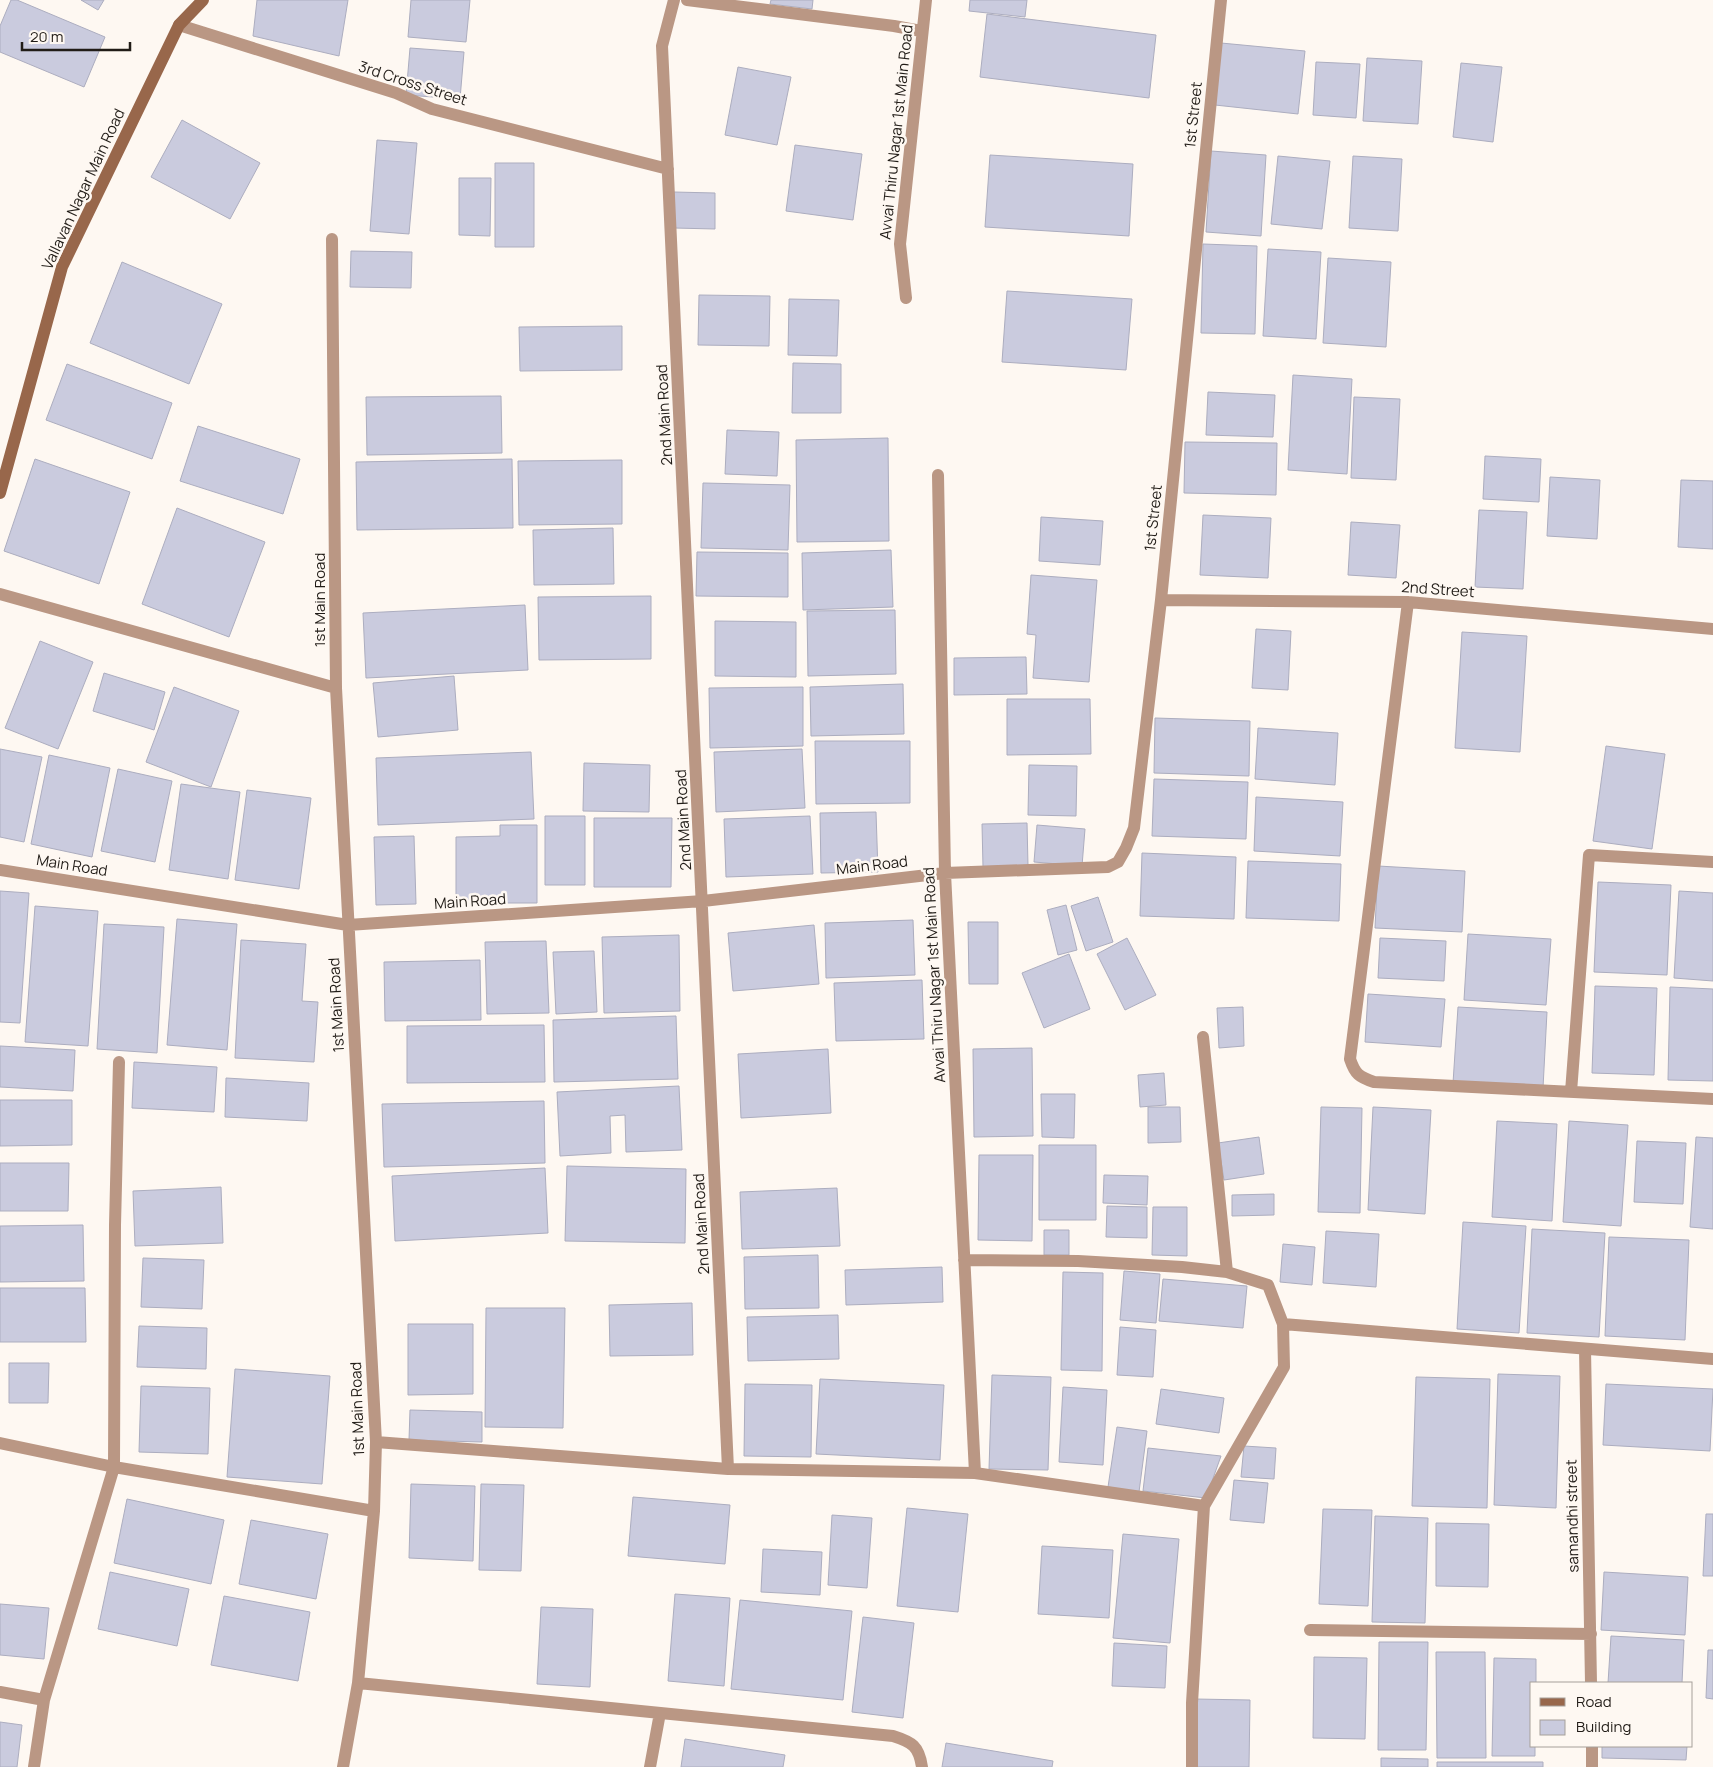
<svg xmlns="http://www.w3.org/2000/svg" width="1713" height="1767" font-family="Manrope,sans-serif">
<style>
.building{fill:#cacbde;stroke:#acadbf}
.lines{fill:none;stroke-linecap:round;stroke-linejoin:round}
.street{stroke:#ba9784;stroke-width:12}
.secondary{stroke:#98674b;stroke-width:12}
.labels{text-anchor:middle;dominant-baseline:central;stroke-width:5;stroke-linejoin:round;paint-order:stroke}
.street-label{font-size:15px;fill:#211c17;stroke:#fef8f2}
</style>
<rect width="100%" height="100%" fill="#fef8f2"/>
<path class="building" d="M11 0H17L105 37 84 87 0 52V26Z
M81 0H104L98 10Z
M257 0H348L339 56 253 36Z
M411 0H470L466 42 408 37Z
M771 0H813L812 9 770 4Z
M970 0H1027L1025 17 969 11Z
M987 14 1156 35 1149 98 980 77Z
M1221 43 1305 51 1298 114 1215 105Z
M410 48 464 52 460 99 406 95Z
M1367 58 1422 61 1418 124 1363 121Z
M1316 62 1360 64 1356 118 1313 115Z
M1461 63 1502 67 1493 142 1453 137Z
M738 67 791 77 777 145 725 135Z
M182 120 260 163 230 219 151 177Z
M377 140 417 143 409 234 370 231Z
M795 145 862 154 853 220 786 211Z
M1211 151 1266 155 1261 236 1206 232Z
M990 155 1133 164 1129 236 985 227Z
M1278 156 1330 161 1322 229 1271 224Z
M1353 156 1402 159 1398 231 1349 228Z
M495 163H534V247H495Z
M459 178H491L490 236 459 235Z
M674 192 715 193V229L674 228Z
M1203 244 1257 246 1255 334 1201 333Z
M1268 249 1321 252 1316 339 1263 336Z
M351 251 412 252 411 288 350 287Z
M1328 258 1391 262 1386 347 1323 343Z
M122 262 222 304 189 384 90 343Z
M1007 291 1132 299 1126 370 1002 362Z
M699 295 770 296 769 346 698 345Z
M789 299 839 300 837 356 788 355Z
M622 326V370L520 371 519 327Z
M793 363 841 364V413H792Z
M67 364 172 403 152 459 46 420Z
M1293 375 1352 379 1347 474 1288 470Z
M1208 392 1275 395 1273 437 1206 435Z
M501 396 502 453 367 455 366 397Z
M1354 397 1400 399 1396 480 1351 478Z
M198 426 300 459 283 514 180 481Z
M727 430 779 432 777 476 725 474Z
M888 438 889 541 797 542 796 440Z
M1185 442 1277 443 1276 495 1184 493Z
M1485 456 1541 459 1539 502 1483 499Z
M35 459 130 492 99 584 4 551Z
M512 459 513 528 357 530 356 462Z
M622 460V524L519 525 518 461Z
M1550 477 1600 480 1597 539 1547 536Z
M1681 480 1713 481V549L1678 547Z
M703 483 790 485 788 550 701 548Z
M177 508 265 542 229 637 142 604Z
M1479 510 1527 512 1523 589 1475 587Z
M1203 515 1271 518 1268 578 1200 575Z
M1041 517 1103 521 1100 565 1039 561Z
M1351 522 1400 525 1396 578 1348 575Z
M613 528 614 584 534 585 533 530Z
M891 550 893 607 803 610 802 553Z
M697 552 788 553V597L696 596Z
M1031 575 1097 580 1089 682 1033 678 1036 635 1027 634Z
M651 596V659L539 660 538 597Z
M525 605 528 670 366 678 363 613Z
M895 610 896 674 808 676 807 611Z
M715 621 796 622V677L715 676Z
M1256 629 1291 631 1288 690 1252 688Z
M1462 632 1527 636 1520 752 1455 748Z
M40 641 93 662 58 749 5 728Z
M1026 657 1027 694 954 695V658Z
M104 673 165 692 154 730 93 711Z
M454 676 458 730 378 737 373 683Z
M903 684 904 734 811 736 810 687Z
M174 687 239 711 211 787 146 762Z
M803 687V746L710 748 709 688Z
M1007 699H1090L1091 754 1007 755Z
M1155 718 1250 721 1249 776 1154 773Z
M1258 728 1338 733 1335 785 1255 779Z
M815 741H910V803L816 804Z
M1606 746 1665 754 1652 849 1593 841Z
M0 749 42 757 24 842 0 837Z
M802 749 805 808 716 812 714 752Z
M531 752 534 819 378 825 376 758Z
M49 755 110 768 92 857 31 844Z
M584 763 650 765 649 812 583 811Z
M1029 765 1077 766 1076 816 1028 815Z
M118 769 172 781 155 862 101 851Z
M1154 779 1248 782 1246 839 1152 836Z
M181 784 240 792 228 879 169 870Z
M247 790 311 798 299 889 235 880Z
M1256 797 1343 802 1340 856 1254 851Z
M876 812 878 872 821 873 820 813Z
M545 816H585V885H545Z
M810 816 813 874 726 877 724 819Z
M594 818H672L671 887H594Z
M1027 823 1028 866 983 867 982 824Z
M500 825H537V903H456V837L500 836Z
M1037 825 1085 829 1082 866 1034 862Z
M414 836 416 904 376 905 374 837Z
M1142 853 1236 857 1234 919 1140 916Z
M1248 861 1341 864 1339 921 1246 918Z
M1378 866 1465 871 1462 932 1375 928Z
M1598 882 1671 885 1667 975 1594 972Z
M0 891 29 893 20 1023 0 1022Z
M1679 891 1713 893V981L1674 978Z
M1098 897 1113 942 1086 951 1071 906Z
M1066 905 1077 950 1058 955 1047 910Z
M35 906 98 911 88 1046 25 1042Z
M177 919 237 924 227 1050 167 1045Z
M913 920 915 975 826 978 825 923Z
M968 922H998V984H969Z
M104 924 164 927 157 1053 97 1049Z
M814 925 819 984 733 991 728 933Z
M1468 934 1551 939 1546 1005 1464 1000Z
M679 935 680 1011 604 1013 602 937Z
M1127 938 1156 995 1125 1010 1097 954Z
M1380 938 1446 941 1444 981 1378 978Z
M241 940 306 944 302 1001 318 1002 314 1062 235 1058Z
M546 941 549 1013 487 1014 485 942Z
M594 951 597 1012 556 1014 553 952Z
M1069 954 1090 1009 1044 1028 1022 973Z
M480 960 481 1020 385 1021 384 962Z
M922 980 924 1039 836 1041 834 983Z
M1595 986 1657 988 1654 1075 1592 1073Z
M1670 987 1713 989V1081L1668 1080Z
M1368 994 1445 999 1441 1047 1365 1042Z
M1243 1007 1244 1046 1219 1048 1217 1008Z
M1458 1007 1547 1012 1543 1088 1453 1083Z
M676 1016 678 1079 554 1082 553 1020Z
M544 1025 545 1082 407 1083V1026Z
M0 1046 75 1050 73 1091 0 1087Z
M1032 1048 1033 1136 974 1137 973 1049Z
M828 1049 831 1113 741 1118 738 1054Z
M134 1062 217 1067 214 1112 132 1108Z
M1164 1073 1166 1105 1140 1107 1138 1075Z
M226 1078 309 1083 307 1121 225 1117Z
M679 1086 682 1150 626 1152 625 1115 610 1116 611 1153 560 1156 557 1092Z
M1041 1094H1075L1074 1138 1042 1137Z
M0 1100H72V1145L0 1146Z
M544 1101 545 1163 384 1167 382 1104Z
M1148 1107H1180L1181 1142 1148 1143Z
M1321 1107 1362 1108 1360 1213 1318 1212Z
M1373 1107 1431 1110 1425 1214 1368 1210Z
M1497 1121 1557 1124 1552 1221 1492 1217Z
M1569 1121 1628 1125 1621 1226 1563 1222Z
M1259 1137 1264 1174 1224 1180 1218 1143Z
M1696 1137 1713 1138V1229L1690 1227Z
M1637 1141 1686 1143 1683 1204 1634 1202Z
M1039 1145H1096V1220H1039Z
M979 1155H1033L1032 1241 978 1240Z
M0 1163H69L68 1211H0Z
M567 1166 686 1169 685 1243 565 1241Z
M545 1168 548 1233 395 1241 392 1176Z
M1104 1175 1148 1176 1147 1205 1103 1203Z
M221 1187 223 1243 135 1246 133 1191Z
M837 1188 840 1246 742 1249 740 1192Z
M1274 1194V1215L1232 1216V1195Z
M1107 1206 1147 1207V1238L1106 1237Z
M1153 1207H1187V1256L1152 1255Z
M1463 1222 1526 1226 1519 1333 1457 1329Z
M83 1225 84 1281 0 1282V1226Z
M1532 1229 1605 1233 1599 1337 1527 1333Z
M1044 1230H1069V1255H1044Z
M1326 1231 1379 1234 1376 1287 1323 1283Z
M1609 1237 1689 1240 1685 1340 1605 1336Z
M1283 1244 1315 1247 1312 1285 1280 1282Z
M818 1255 819 1308 745 1309 744 1257Z
M143 1258 204 1260 202 1309 141 1307Z
M942 1267 943 1302 846 1305 845 1270Z
M1124 1271 1160 1274 1156 1323 1120 1320Z
M1063 1272 1103 1273 1102 1371 1061 1370Z
M1163 1279 1247 1286 1243 1328 1159 1321Z
M0 1288H85L86 1342H0Z
M692 1303 693 1355 610 1356 609 1305Z
M486 1308H565L563 1428 485 1427Z
M838 1315 839 1359 748 1361 747 1317Z
M408 1324H473V1394L408 1395Z
M139 1326 207 1328 206 1369 137 1367Z
M1120 1327 1156 1330 1153 1377 1117 1375Z
M9 1363H49L48 1403H9Z
M235 1369 330 1376 322 1484 227 1477Z
M1498 1374 1560 1376 1556 1508 1494 1505Z
M992 1375 1051 1377 1048 1470 989 1469Z
M1416 1377 1490 1379 1487 1508 1412 1506Z
M820 1379 944 1385 940 1460 816 1454Z
M745 1384 812 1385 811 1457 744 1456Z
M1606 1384 1713 1389 1710 1451 1603 1445Z
M141 1386 210 1388 208 1454 139 1452Z
M1063 1387 1107 1390 1103 1465 1059 1462Z
M1161 1389 1224 1398 1219 1433 1156 1424Z
M410 1410 482 1412V1442L409 1440Z
M1117 1427 1147 1431 1139 1492 1108 1487Z
M1244 1446 1276 1448 1274 1479 1241 1477Z
M1148 1448 1221 1456 1206 1498 1143 1491Z
M1234 1480 1268 1483 1264 1523 1230 1520Z
M411 1484 475 1486 473 1561 409 1558Z
M481 1484 524 1485 521 1571 479 1570Z
M633 1497 730 1505 725 1564 628 1556Z
M127 1499 224 1520 211 1584 114 1563Z
M907 1508 968 1514 958 1612 897 1606Z
M1323 1509 1372 1510 1368 1606 1319 1604Z
M1706 1514H1713V1576H1703Z
M832 1515 872 1518 867 1588 828 1585Z
M1375 1516 1428 1518 1425 1623 1372 1622Z
M251 1520 328 1534 316 1599 239 1584Z
M1436 1523 1489 1524 1488 1587 1436 1586Z
M1123 1534 1179 1539 1170 1643 1113 1638Z
M1042 1546 1113 1550 1109 1618 1038 1614Z
M763 1549 822 1552 820 1595 761 1592Z
M110 1572 189 1589 177 1646 98 1629Z
M1604 1572 1688 1577 1685 1635 1601 1630Z
M675 1594 730 1598 724 1686 668 1681Z
M224 1596 310 1612 298 1681 211 1665Z
M740 1600 852 1611 843 1700 731 1689Z
M0 1604 49 1608 44 1659 0 1655Z
M541 1607 593 1609 590 1687 537 1684Z
M863 1617 914 1623 903 1718 852 1712Z
M1611 1636 1684 1640 1682 1683H1608Z
M1379 1642H1428L1426 1750H1378Z
M1114 1643 1167 1646 1165 1688 1112 1686Z
M1708 1650H1713V1699L1706 1698Z
M1436 1652H1485L1486 1758H1437Z
M1314 1657 1367 1658 1365 1739 1313 1738Z
M1494 1658 1536 1659V1683H1532V1746H1535V1756H1492Z
M1195 1699 1250 1700 1249 1767H1194Z
M0 1722 22 1725 17 1767H0Z
M685 1739 785 1755 783 1767H681Z
M946 1743 1053 1761 1052 1767H942Z
M1602 1746H1687L1686 1760 1602 1758Z
M1381 1758 1428 1759V1767H1381Z
M1437 1762H1543V1767H1437Z"/>
<g class="lines">
<path class="street" d="M674 0 662 46 728 1469
M687 0 894 26 921 31
M179 25 396 93 432 109 668 169
M332 239 336 688 376 1442 374 1511 358 1683 343 1767
M906 298 900 244 926 0
M938 475 945 873 975 1473
M0 594 336 688
M1161 600 1408 602 1713 629
M1408 602 1350 1059C1355 1074 1359 1077 1374 1082L1713 1099
M0 870 348 925 703 901 945 873 1108 867 1118 862 1126 848 1134 828 1161 600 1221 0
M1203 1037 1227 1272
M1571 1092 1589 855 1713 862
M964 1260 1078 1261 1182 1267 1227 1272 1268 1285 1283 1324 1284 1367 1204 1506 1192 1703V1767
M1283 1324 1713 1359
M1585 1349 1591 1683
M376 1442 728 1469 975 1473 1204 1506
M0 1443 114 1467 374 1511
M1310 1630 1591 1634
M358 1683 893 1736C912 1742 919 1746 922 1767
M0 1692 44 1700
M1592 1746V1767
M34 1767 44 1700 114 1467 115 1225 119 1062
M650 1767 660 1713"/>
<path class="secondary" d="M0 493 62 267 179 25 203 0"/>
</g>
<g class="labels">
<g class="street-label">
<text transform="translate(413 83) rotate(18)">3rd Cross Street</text>
<text transform="translate(1193 115) rotate(-84)">1st Street</text>
<text transform="translate(896 132) rotate(-84)">Avvai Thiru Nagar 1st Main Road</text>
<text transform="translate(83 189) rotate(-65)">Vallavan Nagar Main Road</text>
<text transform="translate(664 415) rotate(-93)">2nd Main Road</text>
<text transform="translate(1153 518) rotate(-84)">1st Street</text>
<text transform="translate(1438 589) rotate(4)">2nd Street</text>
<text transform="translate(319 600) rotate(-90)">1st Main Road</text>
<text transform="translate(683 820) rotate(-93)">2nd Main Road</text>
<text transform="translate(72 865) rotate(9)">Main Road</text>
<text transform="translate(872 865) rotate(-7)">Main Road</text>
<text transform="translate(470 901) rotate(-4)">Main Road</text>
<text transform="translate(934 975) rotate(-93)">Avvai Thiru Nagar 1st Main Road</text>
<text transform="translate(336 1005) rotate(-93)">1st Main Road</text>
<text transform="translate(701 1224) rotate(-93)">2nd Main Road</text>
<text transform="translate(357 1409) rotate(-92)">1st Main Road</text>
<text transform="translate(1572 1516) rotate(-91)">samandhi street</text>
</g>
</g>
<rect x="1530" y="1682" width="162" height="65" fill="#fef8f2" stroke="#a6a09a"/>
<rect x="1540" y="1698" width="25" height="8" fill="#98674b" stroke="#a6a09a"/>
<text x="1576" y="1707" font-size="15" fill="#211c17">Road</text>
<rect x="1540" y="1720" width="25" height="15" fill="#cacbde" stroke="#a6a09a"/>
<text x="1576" y="1732" font-size="15" fill="#211c17">Building</text>
<path d="M22 42v8h108v-8" fill="none" stroke="#211c17" stroke-width="2.5"/>
<text x="30" y="42" font-size="15" fill="#211c17" stroke="#fef8f2" stroke-width="4" paint-order="stroke">20 m</text>
</svg>
